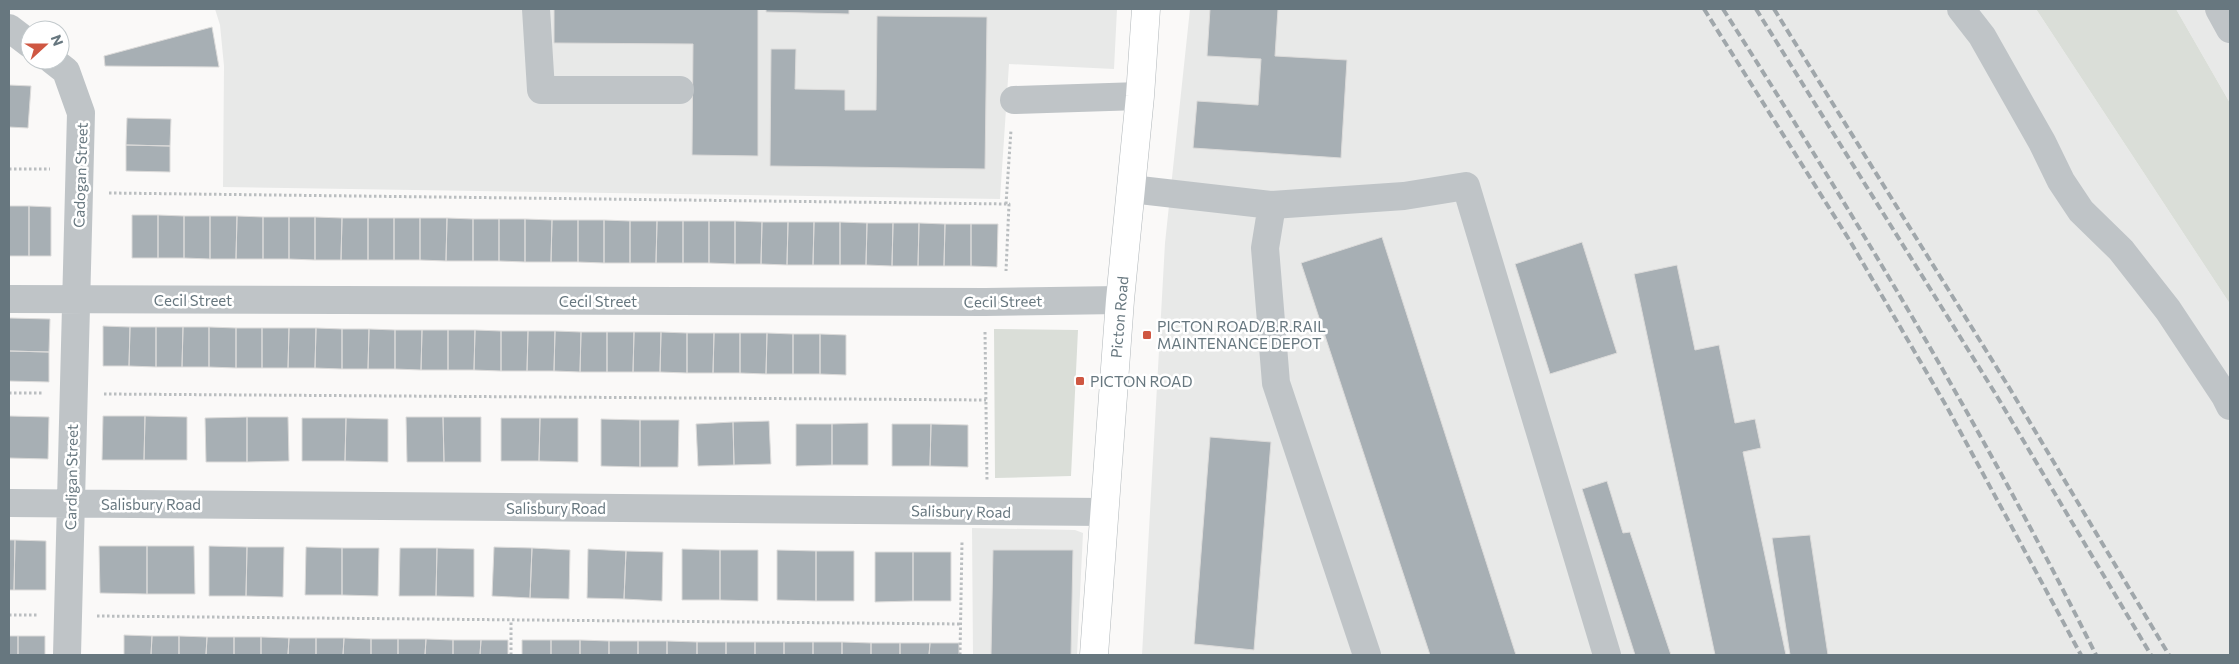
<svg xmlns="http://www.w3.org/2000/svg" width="2239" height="664" font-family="Commissioner,sans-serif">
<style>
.built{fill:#e8e9e8}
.green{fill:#daded8}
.building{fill:#a7afb4;stroke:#dcdbda}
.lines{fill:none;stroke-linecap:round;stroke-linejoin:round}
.major-casing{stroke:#b1b7ba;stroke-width:29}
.path{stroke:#babec0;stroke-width:3;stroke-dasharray:2.5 2.5;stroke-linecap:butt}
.minor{stroke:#bfc4c7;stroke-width:28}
.major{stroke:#fff;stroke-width:28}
.rail{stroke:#a0a7ab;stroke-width:4;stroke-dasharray:8 4;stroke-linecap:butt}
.poi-dot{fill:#cf5742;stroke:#fff;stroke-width:2}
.labels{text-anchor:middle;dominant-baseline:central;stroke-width:5;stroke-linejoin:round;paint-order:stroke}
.street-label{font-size:15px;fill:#67777f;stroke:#fff}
.poi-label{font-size:15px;fill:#67777f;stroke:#fff;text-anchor:start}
</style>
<rect width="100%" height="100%" fill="#faf9f8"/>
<path class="built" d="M215 9H1117L1114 69 1009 64 1000 199 223 187 224 66 220 25Z
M1190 9H2036L2230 304V655H1142L1165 243Z
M2176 9H2230V103Z
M972 528 1075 530 1083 533 1077 655H973Z"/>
<path class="green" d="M2036 9H2176L2230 103V304Z
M994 329 1078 330 1071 476 995 478Z"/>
<path class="building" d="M554 9H758V156L692 155 693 44 554 43Z
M766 9H849V14L766 12Z
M1210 9H1278L1275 56 1347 60 1341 158 1193 148 1197 101 1258 105 1261 59 1207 56Z
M877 16 987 17 985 169 770 166 771 49H796L795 89 845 90V110H876Z
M212 27 219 67 105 66 104 56Z
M9 85 31 86 28 128 9 127Z
M127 118 171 119 170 146 126 145Z
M126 145 170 146V172L126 171Z
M9 206H29V256H9Z
M29 206 51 207V256H29Z
M132 215H158V258H132Z
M158 215 184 216V258H158Z
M184 216H210V259L184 258Z
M210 216H237L236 259H210Z
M237 216 263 217V259H236Z
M263 217H289V259H263Z
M289 217H315V260L289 259Z
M315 217 342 218 341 260H315Z
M342 218H368V260H341Z
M368 218H394V260H368Z
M394 218H420V260H394Z
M420 218H447L446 261 420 260Z
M447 218 473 219V261H446Z
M473 219H499V261H473Z
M499 219H525V262L499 261Z
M525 219 552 220 551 262H525Z
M552 220H578V262H551Z
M578 220H604V263L578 262Z
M604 220 630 221V263H604Z
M630 221H657L656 263H630Z
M657 221H683V263H656Z
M683 221H709V263H683Z
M709 221H735V264L709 263Z
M735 221 762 222 761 264H735Z
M762 222H788L787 265 761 264Z
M788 222H814L813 265H787Z
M814 222H840V265H813Z
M840 222 867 223 866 265H840Z
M867 223H893L892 266 866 265Z
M893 223H919L918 266H892Z
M919 223 945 224 944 266H918Z
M945 224H971V266H944Z
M971 224H998L997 267 971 266Z
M1382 237 1516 655H1430L1301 263Z
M1582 242 1617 353 1550 374 1515 264Z
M1677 265 1695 350 1719 345 1735 423 1755 419 1761 448 1743 452 1786 655H1715L1634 274Z
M9 318 50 319 49 352 9 351Z
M103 326 130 327 129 366H103Z
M130 327H156V367L129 366Z
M156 327H183L182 367H156Z
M183 327H209V367H182Z
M209 327 236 328V368L209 367Z
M236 328H262V368H236Z
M262 328H289L288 368H262Z
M289 328H316L315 368H288Z
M316 328 342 329V369L315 368Z
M342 329H369L368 369H342Z
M369 329 395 330V369H368Z
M395 330H422L421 370 395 369Z
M422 330H448V370H421Z
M448 330H475L474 370H448Z
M475 330 501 331V371L474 370Z
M501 331H528L527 371H501Z
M528 331H555L554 371H527Z
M555 331 581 332 580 372 554 371Z
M581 332H607V372H580Z
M607 332H634L633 372H607Z
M634 332H661L660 372H633Z
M661 332 687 333V373L660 372Z
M687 333H714L713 373H687Z
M714 333H740V373H713Z
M740 333H767L766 374 740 373Z
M767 333 793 334V374H766Z
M793 334H820V374H793Z
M820 334 846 335V375L820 374Z
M9 351 49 352V382L9 381Z
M9 416 49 417 48 459 9 458Z
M103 416H145L144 460H102Z
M145 416 187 417V460H144Z
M247 417V462H206L205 418Z
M247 417H288L289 461 247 462Z
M406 417H443L444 462H407Z
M443 417H481V462H444Z
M302 418H346L345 461H302Z
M346 418 388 419V462L345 461Z
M501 418H540L539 461H501Z
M540 418H578V462L539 461Z
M601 419 640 420V467L601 466Z
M640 420H679L678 467H640Z
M769 421 771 464 734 465 733 422Z
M733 422 734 465 698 466 696 424Z
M868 423V465H832V424Z
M796 424H832V465L796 466Z
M892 424H931L930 466H892Z
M931 424 968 425V467L930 466Z
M1210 437 1271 442 1254 650 1194 644Z
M1607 481 1623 533 1630 532 1671 655H1635L1582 489Z
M1810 535 1828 655H1790L1772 538Z
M9 540H15L14 590H9Z
M15 540 46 541V590H14Z
M99 546H147V594L100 593Z
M147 546H194L195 594H147Z
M209 546 247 547 246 596H209Z
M247 547H284L283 597 246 596Z
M306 547 342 548V595H305Z
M494 547 532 548 530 598 492 596Z
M342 548H379L378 596 342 595Z
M400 548H437L436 596H399Z
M437 548 474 549V597L436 596Z
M532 548 570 550 569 599 530 598Z
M588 549 626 551 624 599 587 598Z
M682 549 720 550V600H682Z
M720 550H758V601L720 600Z
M777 550 816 551V601L777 600Z
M993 550H1073L1071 655H991Z
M626 551 663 552 662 601 624 599Z
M816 551H854V601H816Z
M875 552H913V601L875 602Z
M913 552H951V601H913Z
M124 635 152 636 151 655H124Z
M9 636H18V655H9Z
M18 636H45V655H18Z
M152 636H179V655H151Z
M179 636 207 637 206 655H179Z
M207 637H234V655H206Z
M234 637H261V655H234Z
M261 637 289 638 288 655H261Z
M289 638H316V655H288Z
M316 638H344L343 655H316Z
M344 638 371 639V655H343Z
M371 639H398V655H371Z
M398 639H426L425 655H398Z
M426 639 453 640V655H425Z
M453 640H481L480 655H453Z
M481 640H508V655H480Z
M522 640H551V655H522Z
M551 640H580V655H551Z
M580 640 609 641V655H580Z
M609 641H638V655H609Z
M638 641H667V655H638Z
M667 641 697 642V655H667Z
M697 642H726V655H697Z
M726 642H755V655H726Z
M755 642H784V655H755Z
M784 642H813V655H784Z
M813 642H842V655H813Z
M842 642 871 643V655H842Z
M871 643H900V655H871Z
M900 643H930L929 655H900Z
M930 643H959V655H929Z"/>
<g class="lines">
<g class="major-casing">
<path id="major" d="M1094 655 1120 300 1140 96 1146 9"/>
</g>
<path class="path" d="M9 169H50
M109 193 1009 204 1006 271
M1006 204 1011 130
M985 332 987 481
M9 393H43
M104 394 986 400
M9 615H38
M97 616 961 624
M511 655V621
M960 655 962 541"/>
<path class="minor" d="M536 9 541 90H680
M1961 9 1982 36 2042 142 2061 181 2081 211 2121 250 2168 310 2225 396 2230 406
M2219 9 2230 29
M9 28 30 44
M52 60 66 71 81 113 67 655
M1014 100 1140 96
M1131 189 1272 205 1265 248 1276 383 1367 655
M1272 205 1404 196 1466 186 1607 655
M9 299 985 302 1120 300
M9 503 1104 512"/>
<use href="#major" class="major"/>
<path class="rail" d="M1704 9 1850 241 1948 409 2081 655
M1723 9C1857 219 1985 432 2096 655
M1756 9 1995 393 2151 655
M1774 9 2010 389 2169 655"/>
</g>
<g class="poi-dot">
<rect x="1142" y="330" width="10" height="10" rx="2.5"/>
<rect x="1075" y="376" width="10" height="10" rx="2.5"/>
</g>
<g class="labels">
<g class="street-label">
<text transform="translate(80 175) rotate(-88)">Cadogan Street</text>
<text x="193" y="300">Cecil Street</text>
<text x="598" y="301">Cecil Street</text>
<text transform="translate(1003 301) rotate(-1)">Cecil Street</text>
<text transform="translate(1119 317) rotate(-85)">Picton Road</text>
<text transform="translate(71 477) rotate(-89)">Cardigan Street</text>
<text x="151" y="504">Salisbury Road</text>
<text x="556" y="508">Salisbury Road</text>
<text transform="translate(961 511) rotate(1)">Salisbury Road</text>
</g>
<g class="poi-label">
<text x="1157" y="326">PICTON ROAD/B.R.RAIL<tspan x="1157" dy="17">MAINTENANCE DEPOT</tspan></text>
<text x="1090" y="381">PICTON ROAD</text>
</g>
</g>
<rect width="2239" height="664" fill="none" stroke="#67777f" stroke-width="20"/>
<g transform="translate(45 45) rotate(69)"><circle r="24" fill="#ffffff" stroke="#c2c9cc"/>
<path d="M0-4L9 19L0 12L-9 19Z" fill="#cf5742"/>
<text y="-8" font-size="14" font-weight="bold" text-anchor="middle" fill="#67777f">N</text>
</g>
</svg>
